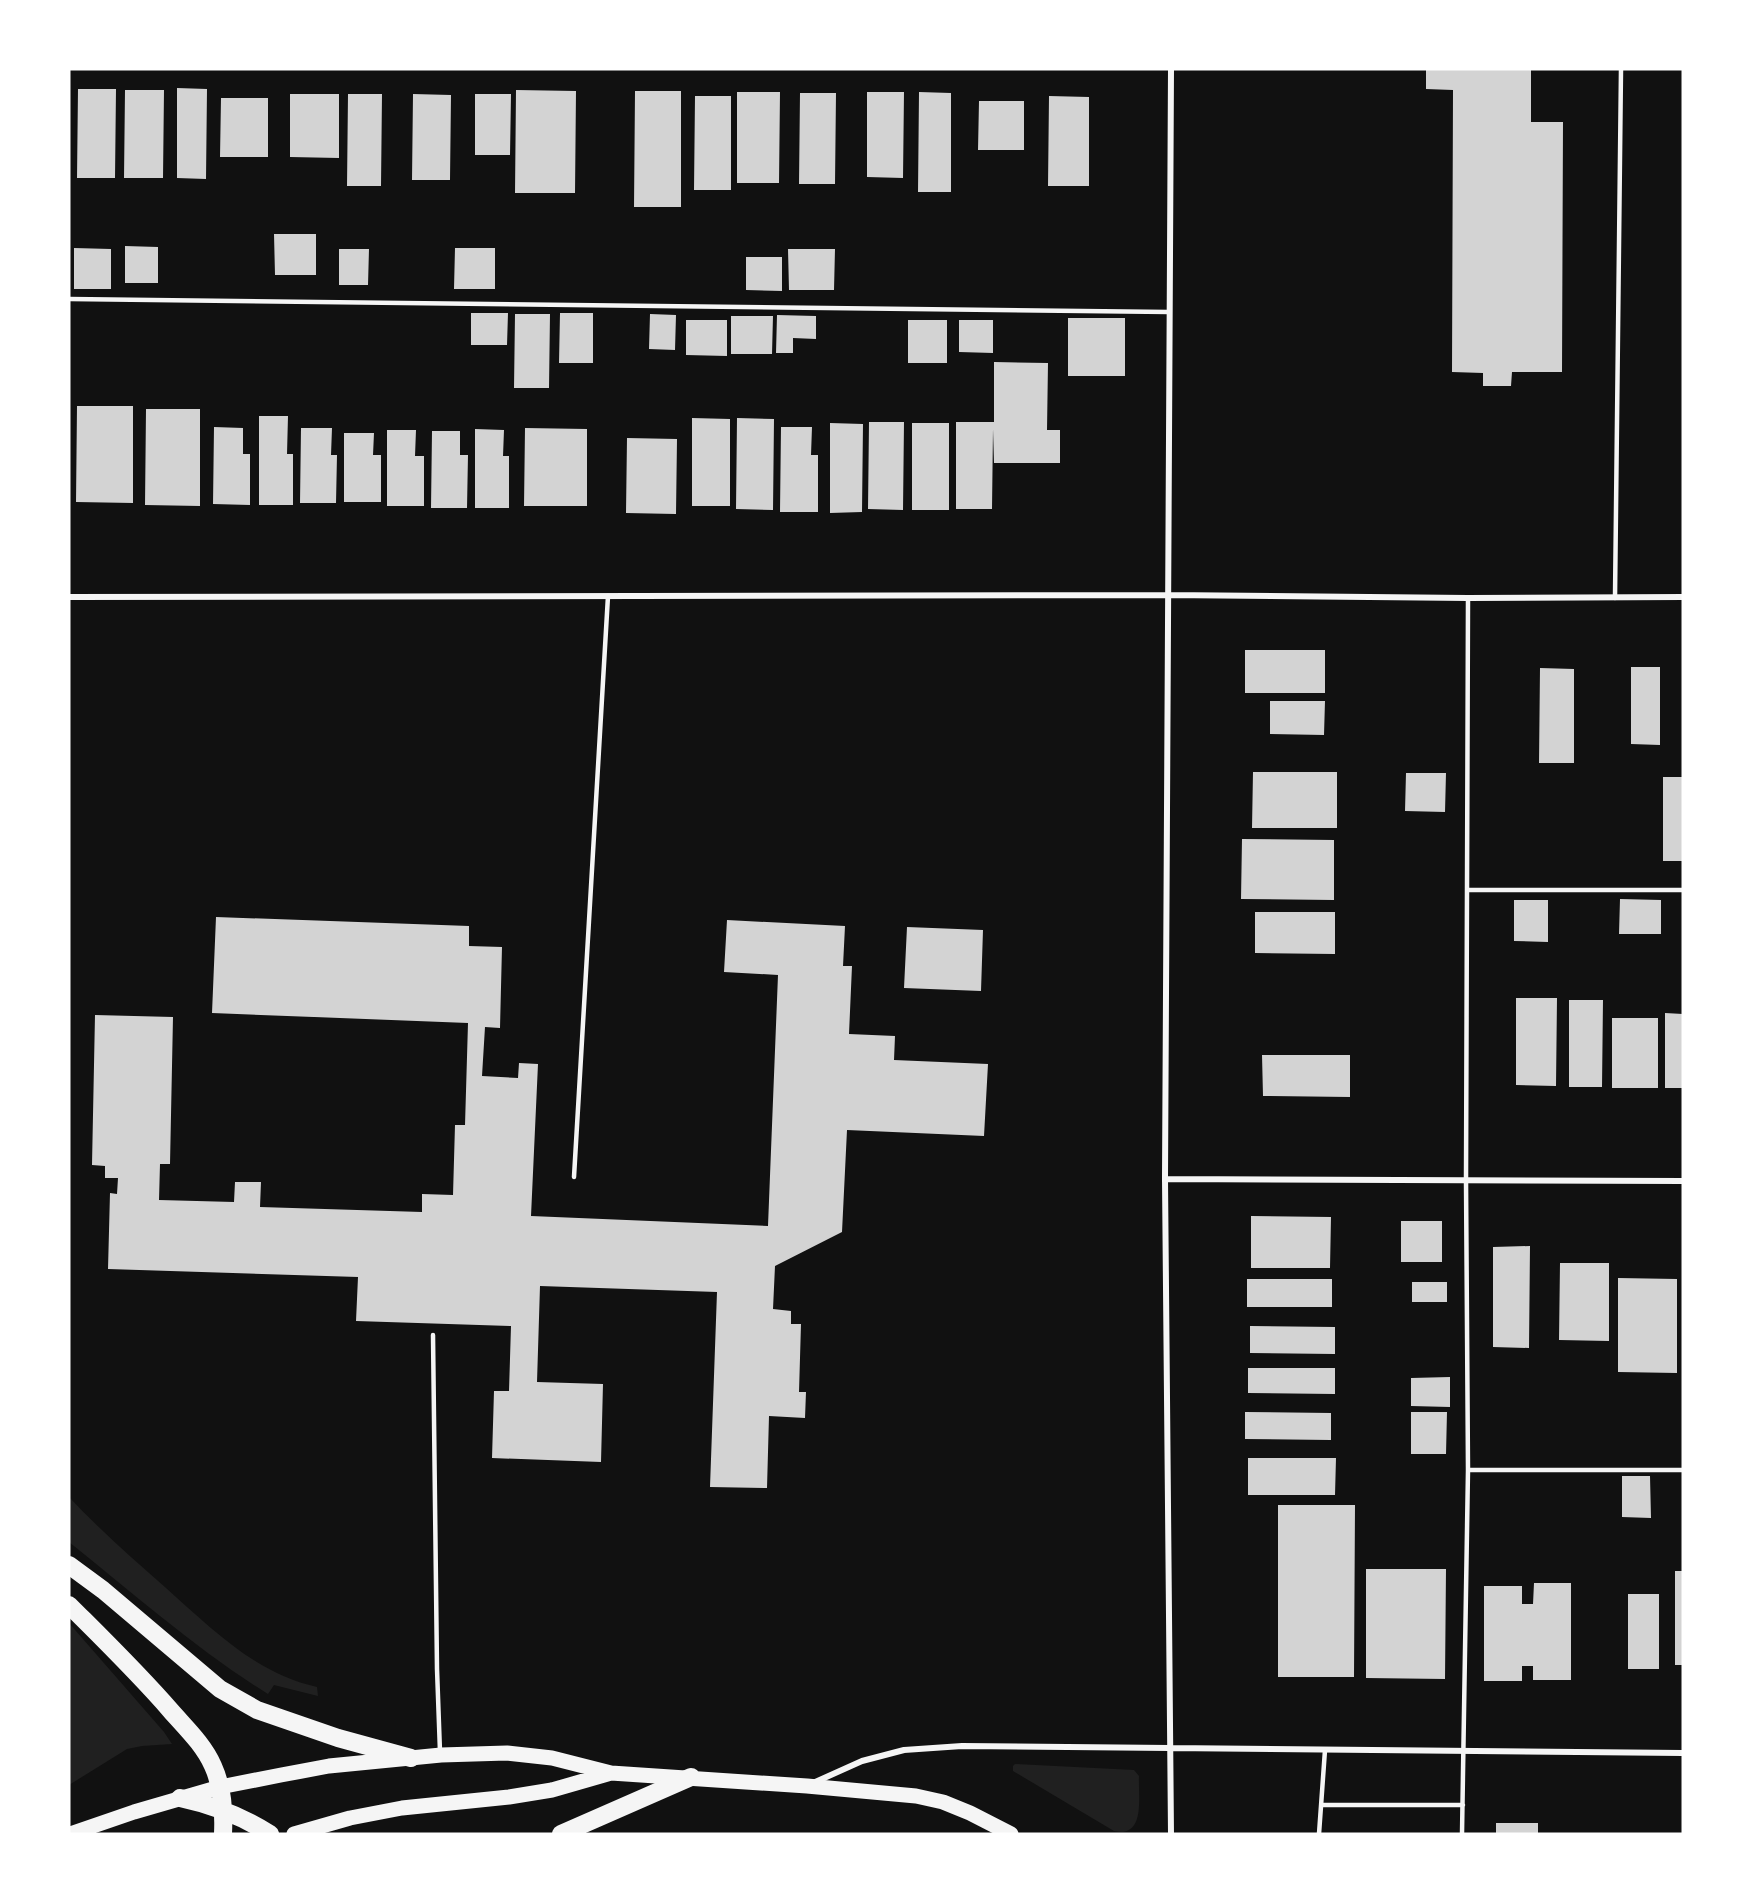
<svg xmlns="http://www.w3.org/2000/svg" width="1752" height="1903" font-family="'IBM Plex Sans',sans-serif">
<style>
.green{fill:#202020}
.building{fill:#d3d3d3}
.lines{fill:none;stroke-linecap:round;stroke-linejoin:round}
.service{stroke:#f5f5f5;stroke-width:4.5}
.minor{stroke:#f5f5f5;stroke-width:6}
.primary{stroke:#f5f5f5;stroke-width:15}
.motorway{stroke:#f5f5f5;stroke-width:18}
</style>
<rect width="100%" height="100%" fill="#111"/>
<path class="green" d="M69 1497C99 1529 132 1558 166 1588 211 1628 256 1674 317 1687L318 1696 274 1685 268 1694C197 1650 134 1594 69 1542Z
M69 1623 164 1732 172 1744 142 1746 127 1749 69 1785Z
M1015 1764 1134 1770 1139 1776C1138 1797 1146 1838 1114 1831L1013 1771V1766Z"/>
<path class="building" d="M1426 69H1531V122H1563L1562 372H1512L1511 386H1483V373L1452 372 1453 90 1426 89Z
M177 88 207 89 206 179 177 178Z
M78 89H116L115 178H77Z
M125 90H164L163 178H124Z
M516 90 576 91 575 193H515Z
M635 91H681V207H634Z
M737 92H780L779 183H737Z
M867 92H904L903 178 867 177Z
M919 92 951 93V192H918Z
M800 93H836L835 184H799Z
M290 94H339V158L290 157Z
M348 94H382L381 186H347Z
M413 94 451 95 450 180H412Z
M475 94H511L510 155H475Z
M695 96H731V190H694Z
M1049 96 1089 97V186H1048Z
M221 98H268V157H220Z
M979 101H1024V150H978Z
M274 234H316V275H275Z
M125 246 158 247V283H125Z
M74 248 111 249V289H74Z
M455 248H495V289H454Z
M339 249H369L368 285H339Z
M788 249H835L834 290H789Z
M746 257H782V291L746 290Z
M471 313H508L507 345H471Z
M560 313H593V363H559Z
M515 314H550L549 388H514Z
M650 314 676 315 675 350 649 349Z
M777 315 816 316V339L793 338V353H776Z
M731 316H773L772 354H731Z
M1068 318H1125V376H1068Z
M686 320H727V356L686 355Z
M908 320H947V363H908Z
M959 320H993V353L959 352Z
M994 362 1048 363 1047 430H1060V463H994L993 429 992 509H956V422H994Z
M77 406H133V503L76 502Z
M146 409H200V506L145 505Z
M259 416H288L287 454H293V505H259Z
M692 418 730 419V506H692Z
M737 418 774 419 773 510 736 509Z
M869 422H904L903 510 868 509Z
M830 423 863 424 862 512 830 513Z
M912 423H949V510H912Z
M214 427 243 428V454H250V505L213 504Z
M781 427H812L811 455H818V512H780Z
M301 428H332L331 455H337L336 503H300Z
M525 428 587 429V506H524Z
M475 429 504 430 503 456H509V508H475Z
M387 430H416L415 456H424V506H387Z
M432 431H460V455H468L467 508H431Z
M344 433H374L373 455H381V502H344Z
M627 438 677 439 676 514 626 513Z
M1245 650H1325V693H1245Z
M1631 667H1660V745L1631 744Z
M1540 668 1574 669V763H1539Z
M1270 701H1325L1324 735 1270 734Z
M1253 772H1337V828H1252Z
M1406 773H1446L1445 812 1405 811Z
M1663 777H1683V861H1663Z
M1242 839 1334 840V900L1241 899Z
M1620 899 1661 900V934H1619Z
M1514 900H1548V942L1514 941Z
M1255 912H1335V954L1255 953Z
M216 917 469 926V946L502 947 500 1028 485 1027 482 1076 518 1078 519 1063 538 1064 531 1216 768 1226 778 975 724 972 727 920 845 926 843 966H852L849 1034 895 1036 894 1060 988 1064 984 1136 847 1130 842 1232 775 1266 773 1309 791 1311V1324H801L799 1392H806L805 1418 769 1416 767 1488 710 1487 717 1292 540 1286 537 1382 603 1384 601 1462 492 1458 494 1391H509L511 1326 356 1321 358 1277 108 1269 110 1193 117 1194 118 1178H105V1166L92 1165 95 1015 173 1017 170 1164H160L159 1200 234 1202 235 1182H261L260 1207 422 1212V1194L453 1195 455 1125H465L468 1023 212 1013Z
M907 927 983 930 981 991 904 988Z
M1516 998H1557L1556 1086 1516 1085Z
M1569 1000H1603L1602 1087H1569Z
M1665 1013 1683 1014V1088H1665Z
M1612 1018H1658V1088H1612Z
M1262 1055H1350V1097L1263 1096Z
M1251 1216 1331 1217 1330 1268H1251Z
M1401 1221H1442V1262H1401Z
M1530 1246 1529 1348 1493 1347V1247Z
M1560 1263H1609V1341L1559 1340Z
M1618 1278 1677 1279V1373L1618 1372Z
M1247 1279H1332V1307H1247Z
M1412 1282H1447V1302H1412Z
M1250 1326 1335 1327V1354L1250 1353Z
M1248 1368H1335V1394L1248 1393Z
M1450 1377V1407L1411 1406V1378Z
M1245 1412 1331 1413V1440L1245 1439Z
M1411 1412H1447L1446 1454H1411Z
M1248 1458H1336L1335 1495H1248Z
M1622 1476H1650L1651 1518 1622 1517Z
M1278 1505H1355L1354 1677H1278Z
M1366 1569H1446L1445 1679 1366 1678Z
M1675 1571H1683V1665H1675Z
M1534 1583H1571V1680H1533V1666H1522V1681H1484V1586H1522V1604H1533Z
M1628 1594H1659V1669H1628Z
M1496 1823H1538V1834H1496Z"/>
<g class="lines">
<path class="service" d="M69 299 1169 312
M1615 598 1621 69
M1467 890H1683
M574 1177 608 596
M433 1335 437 1669 440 1752
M1468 1470H1683
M1321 1805H1463
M1319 1834 1325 1750
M1462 1834 1468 1470 1466 1180 1468 598"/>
<path class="minor" d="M69 597 1168 595 1468 598 1683 597
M1165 1179 1683 1181
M813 1783 862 1761 904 1750 962 1746 1683 1753
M1171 1834 1165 1179 1171 69"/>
<path class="primary" d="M70 1834 134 1812 220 1787 281 1775 329 1766 441 1755 507 1753 552 1758 611 1773 807 1786 916 1796 943 1802 970 1813 1011 1834
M294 1834 350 1818 402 1808 509 1797 552 1790 611 1773"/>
<path class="motorway" d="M69 1565 103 1590 220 1689 257 1710 338 1738 411 1758
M69 1605C104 1640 139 1674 171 1711 186 1728 204 1745 213 1766 223 1788 224 1811 223 1834
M180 1798C213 1805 242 1816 270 1834
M561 1834 691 1777"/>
</g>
<rect width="1752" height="1903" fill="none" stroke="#ffffff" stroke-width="141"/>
</svg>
